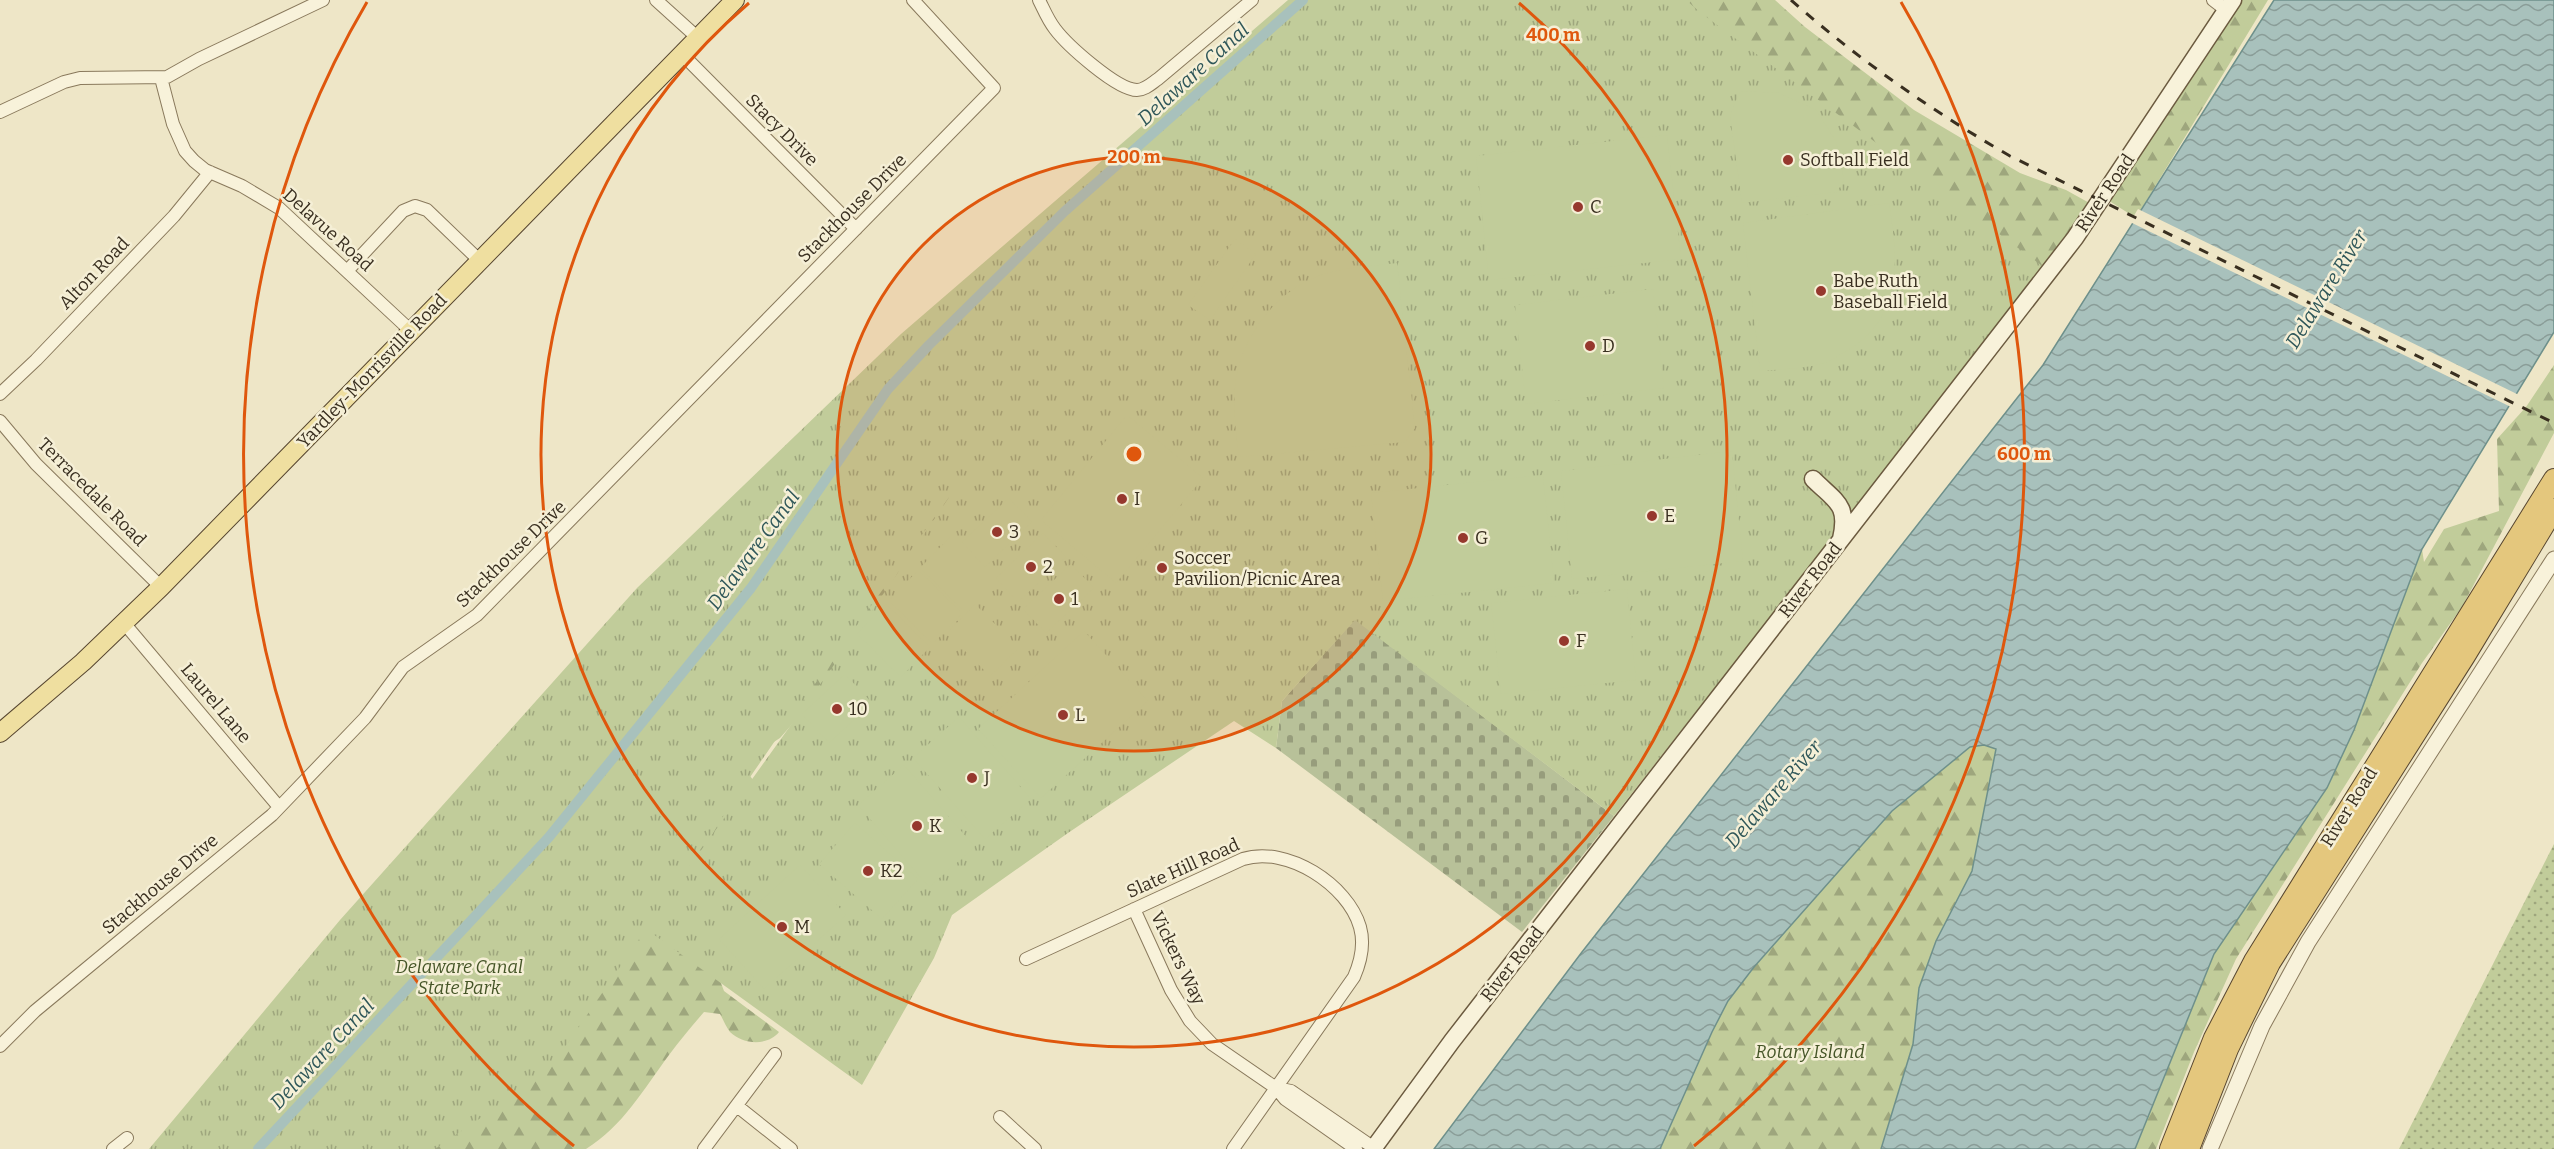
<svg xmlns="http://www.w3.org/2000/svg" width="2554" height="1149" font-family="Bitter,serif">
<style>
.grass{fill:url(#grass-dots)}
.forest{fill:url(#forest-firs)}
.cemetery{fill:url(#cemetery-stones)}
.park{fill:url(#park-tufts);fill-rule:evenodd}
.pitch{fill:#c1cc9a}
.water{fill:url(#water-waves);stroke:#6e908b;stroke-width:1.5}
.pier{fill:#eee6c7}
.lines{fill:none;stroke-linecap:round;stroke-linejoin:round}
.canal{stroke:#a8c1bc;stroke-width:10}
.minor-casing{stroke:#89795c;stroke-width:14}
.tertiary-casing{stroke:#89795c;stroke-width:17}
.secondary-casing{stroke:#6b5a3f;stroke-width:19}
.primary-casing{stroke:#574630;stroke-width:20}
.trunk-casing{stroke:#574630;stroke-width:22}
.minor{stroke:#f8f2da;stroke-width:12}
.tertiary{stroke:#f8f2da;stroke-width:15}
.secondary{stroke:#f8f2da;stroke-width:16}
.primary{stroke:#efdfa0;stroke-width:18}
.trunk{stroke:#e4c77d;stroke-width:20}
.rail{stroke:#392f20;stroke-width:3;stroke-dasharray:10 10;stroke-linecap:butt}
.ring{fill:none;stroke:#df570d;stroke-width:3}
.poi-dot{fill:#96382e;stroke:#f5efd6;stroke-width:2}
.labels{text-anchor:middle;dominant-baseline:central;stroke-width:5;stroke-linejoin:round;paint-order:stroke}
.street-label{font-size:18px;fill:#392f20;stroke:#f5efd6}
.poi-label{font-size:18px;fill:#392f20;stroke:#f5efd6;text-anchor:start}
.park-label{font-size:18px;font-style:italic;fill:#455527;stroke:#f5efd6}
.water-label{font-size:20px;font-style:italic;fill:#2f5759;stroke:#f5efd6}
.centre{fill:#df570d;stroke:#f5efd6;stroke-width:3}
.ring-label{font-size:18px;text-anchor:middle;font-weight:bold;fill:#df570d;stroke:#f5efd6;stroke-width:5;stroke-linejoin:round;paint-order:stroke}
</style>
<defs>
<pattern id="grass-dots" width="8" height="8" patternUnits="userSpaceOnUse" patternTransform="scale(1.5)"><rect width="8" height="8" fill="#c1cc9a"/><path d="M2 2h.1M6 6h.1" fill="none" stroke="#9ea67d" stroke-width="1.8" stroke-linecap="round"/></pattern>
<pattern id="forest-firs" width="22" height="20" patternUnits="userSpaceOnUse" patternTransform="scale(1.5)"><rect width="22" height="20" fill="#c1cc9a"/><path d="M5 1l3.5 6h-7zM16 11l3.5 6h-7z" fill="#9ea67d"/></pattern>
<pattern id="cemetery-stones" width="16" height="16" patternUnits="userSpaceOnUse" patternTransform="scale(1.5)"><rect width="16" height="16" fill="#b8c199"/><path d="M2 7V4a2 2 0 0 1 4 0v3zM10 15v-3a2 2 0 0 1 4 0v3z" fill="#979d7c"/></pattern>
<pattern id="park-tufts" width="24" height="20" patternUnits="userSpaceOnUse" patternTransform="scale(1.5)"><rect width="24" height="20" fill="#c1cc9a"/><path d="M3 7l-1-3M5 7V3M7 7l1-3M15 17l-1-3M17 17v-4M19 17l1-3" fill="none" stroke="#9ea67d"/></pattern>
<pattern id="water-waves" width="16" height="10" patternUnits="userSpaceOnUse" patternTransform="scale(1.5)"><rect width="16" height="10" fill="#a8c1bc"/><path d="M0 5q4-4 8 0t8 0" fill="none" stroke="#8a9d98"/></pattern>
</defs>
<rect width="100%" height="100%" fill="#eee6c7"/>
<path class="grass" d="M2554 844V1149H2399Z"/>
<path class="forest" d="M1352 0H1775L1805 27 1914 110 2020 173 2066 190 2093 205 1959 384 816 697 780 738 766 747 747 772 757 785 721 983 724 991 779 1032C768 1046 743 1045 730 1032 726 1027 723 1019 720 1014L704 1012C692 1026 680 1040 669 1055 643 1090 623 1126 586 1149H296Z
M2232 0H2268L2136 218 2103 197Z
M2554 365V433L2462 607 2422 663 2236 959 2194 1052 2156 1149H2135L2214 954 2327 788 2354 730 2422 549 2424 562 2444 529 2499 511 2497 439 2526 407Z
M1985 745 1996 749 1972 871 1936 941 1919 988 1913 1044 1881 1149H1660L1712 1032 1728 1001 1754 967 1892 811 1970 747Z"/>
<path class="cemetery" d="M1355 619 1614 816 1522 932 1276 748 1282 701Z"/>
<path class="park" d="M1288 0H1686L1701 13 2041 265 1883 474 1614 816 1355 620 1282 701 1276 748 1234 721 1068 833 952 915 934 958 862 1085 646 929 548 1072 435 1149H149L340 920 637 588 901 334ZM952 493 854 637 674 888 792 716Z"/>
<path class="pitch" d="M1740 91 1779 93 1816 110 1836 141 1844 180 1837 192 1742 203 1730 116Z
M1667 135 1681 259 1489 280 1476 156Z
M1889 203C1898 259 1904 316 1848 350 1840 354 1832 361 1824 363 1804 369 1781 369 1760 371L1743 223Z
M1235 239 1256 254 1210 320 1188 305Z
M1397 263 1415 428 1405 442 1239 457C1236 434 1233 411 1235 388 1239 339 1276 289 1324 274 1346 267 1374 266 1397 263Z
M1653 289 1664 388 1526 404 1515 305Z
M1127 415 1203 478 1116 583 1041 520Z
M1732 451 1743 561 1572 579 1561 471Z
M1543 475 1554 583 1383 601 1371 493Z
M1009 498 1032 522 985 567 962 542Z
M1043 533 1066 557 1018 602 996 578Z
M950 537 994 581 964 611 920 568Z
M1071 564 1094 588 1046 633 1023 609Z
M918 570 962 613 933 644 889 601Z
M1627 589 1636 680 1501 694 1491 603Z
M886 604 930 647 901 677 857 634Z
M975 604 1019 648 990 676 947 633Z
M1084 631 1148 701 1041 798 978 729Z
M845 674 872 703 829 743 802 714Z
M959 717 1031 799 985 839 913 758Z
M904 765 975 847 929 887 858 805Z
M855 823 918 879 882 919 819 864Z
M800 865 846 915 764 989 719 939Z"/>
<path class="water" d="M2274 0H2554V332L2422 549 2354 730 2327 788 2214 954 2135 1149H1881L1913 1044 1919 988 1936 941 1972 871 1996 749 1984 745 1970 747 1892 811 1754 967 1728 1001 1712 1032 1660 1149H1434L1582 952 2043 365Z"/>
<path class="pier" d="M2138 209 2519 395 2511 407 2130 222Z"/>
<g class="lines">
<path class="canal" d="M258 1149 549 837 751 588 888 389 929 345 1065 211 1303 0"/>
<g class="minor-casing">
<path id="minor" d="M656 0 698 38
M1039 0C1044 10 1048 20 1055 29 1067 45 1117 90 1137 90 1145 90 1152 83 1158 79L1252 0
M2213 0 2226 10
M682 54 856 229
M161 78 173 124 185 151 194 161 205 170 242 186 279 208 411 331
M0 112 64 82 80 78 167 77 199 59 323 0
M347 271 403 211 415 206 427 210 480 261
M0 394 36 360 174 216 210 172
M0 421 36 464 161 587
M124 623 279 807
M1134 909 1171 990 1190 1021 1212 1044 1276 1088 1285 1099 1356 1149
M1026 959 1243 859C1287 845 1348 885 1360 927 1365 945 1361 961 1354 977L1233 1149
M0 1046 35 1011 272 815 365 718 403 667 477 615 994 88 913 0
M1276 1088 1291 1091 1374 1148
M737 1106 791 1149
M1000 1117 1035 1149
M113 1149 127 1138
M704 1149 775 1054"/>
</g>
<g class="tertiary-casing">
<path id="tertiary" d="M2210 1149 2262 1026 2308 942 2554 559"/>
</g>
<g class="secondary-casing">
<path id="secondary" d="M1813 479C1836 502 1849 504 1841 539
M1373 1149 1452 1041 2075 238 2233 0"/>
</g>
<g class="primary-casing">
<path id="primary" d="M0 733 83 662 161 587 735 0"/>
</g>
<g class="trunk-casing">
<path id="trunk" d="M2170 1149 2214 1038 2254 961 2554 479
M2189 1149 2228 1049 2270 963 2465 656 2554 509"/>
</g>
<use href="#minor" class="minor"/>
<use href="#tertiary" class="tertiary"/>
<use href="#secondary" class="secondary"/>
<use href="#primary" class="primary"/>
<use href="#trunk" class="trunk"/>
<path class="rail" d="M1791 0C1859 60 1932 111 2010 156L2554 423"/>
</g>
<circle cx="1134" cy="454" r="297" fill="#df570d" fill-opacity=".12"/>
<g class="ring">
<circle cx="1134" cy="454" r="297"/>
<path d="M1519 3A593 593 0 1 1 749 3"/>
<path d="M574 1146A890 890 0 0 1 367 2M1901 2A890 890 0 0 1 1694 1146"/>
</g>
<g class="poi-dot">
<circle cx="1788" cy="160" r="6"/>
<circle cx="1578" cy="207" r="6"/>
<circle cx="1821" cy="291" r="6"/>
<circle cx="1590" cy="346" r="6"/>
<circle cx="1122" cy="499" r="6"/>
<circle cx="1652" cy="516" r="6"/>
<circle cx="997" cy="532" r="6"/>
<circle cx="1463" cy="538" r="6"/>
<circle cx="1031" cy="567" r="6"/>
<circle cx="1162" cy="568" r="6"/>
<circle cx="1059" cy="599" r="6"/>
<circle cx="1564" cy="641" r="6"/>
<circle cx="837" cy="709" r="6"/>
<circle cx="1063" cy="715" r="6"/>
<circle cx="972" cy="778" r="6"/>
<circle cx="917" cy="826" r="6"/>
<circle cx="868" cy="871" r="6"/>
<circle cx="782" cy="927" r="6"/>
</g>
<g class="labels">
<g class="street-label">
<text transform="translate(782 130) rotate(45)">Stacy Drive</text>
<text transform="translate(2105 193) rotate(-56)">River Road</text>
<text transform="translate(852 208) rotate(-45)">Stackhouse Drive</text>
<text transform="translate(328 230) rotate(42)">Delavue Road</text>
<text transform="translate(94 273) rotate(-46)">Alton Road</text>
<text transform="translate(372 371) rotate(-46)">Yardley-Morrisville Road</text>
<text transform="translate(92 492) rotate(45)">Terracedale Road</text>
<text transform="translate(511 554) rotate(-44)">Stackhouse Drive</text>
<text transform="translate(1810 580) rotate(-52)">River Road</text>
<text transform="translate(216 703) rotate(50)">Laurel Lane</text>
<text transform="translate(2349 807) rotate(-58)">River Road</text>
<text transform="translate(1183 868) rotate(-24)">Slate Hill Road</text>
<text transform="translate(160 884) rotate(-40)">Stackhouse Drive</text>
<text transform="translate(1178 958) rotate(64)">Vickers Way</text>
<text transform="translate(1512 964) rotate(-52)">River Road</text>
</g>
<g class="poi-label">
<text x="1800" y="160">Softball Field</text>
<text x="1590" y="207">C</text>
<text x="1833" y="281">Babe Ruth<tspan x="1833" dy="21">Baseball Field</tspan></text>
<text x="1602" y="346">D</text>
<text x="1134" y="499">I</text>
<text x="1664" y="516">E</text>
<text x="1009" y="532">3</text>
<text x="1475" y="538">G</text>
<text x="1174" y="558">Soccer<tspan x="1174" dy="21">Pavilion/Picnic Area</tspan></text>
<text x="1043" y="567">2</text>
<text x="1071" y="599">1</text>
<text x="1576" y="641">F</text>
<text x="849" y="709">10</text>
<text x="1075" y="715">L</text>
<text x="984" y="778">J</text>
<text x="929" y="826">K</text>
<text x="880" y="871">K2</text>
<text x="794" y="927">M</text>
</g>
<g class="park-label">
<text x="459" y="967">Delaware Canal<tspan x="459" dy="21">State Park</tspan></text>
<text x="1810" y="1052">Rotary Island</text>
</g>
<g class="water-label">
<text transform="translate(1193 74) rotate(-42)">Delaware Canal</text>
<text transform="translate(2326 289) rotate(-58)">Delaware River</text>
<text transform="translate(753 550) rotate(-54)">Delaware Canal</text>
<text transform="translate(1773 794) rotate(-49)">Delaware River</text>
<text transform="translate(322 1054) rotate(-47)">Delaware Canal</text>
</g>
</g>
<circle cx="1134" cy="454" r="9" class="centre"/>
<g class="ring-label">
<text x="1553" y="41">400 m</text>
<text x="1134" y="163">200 m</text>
<text x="2024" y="460">600 m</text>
</g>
</svg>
